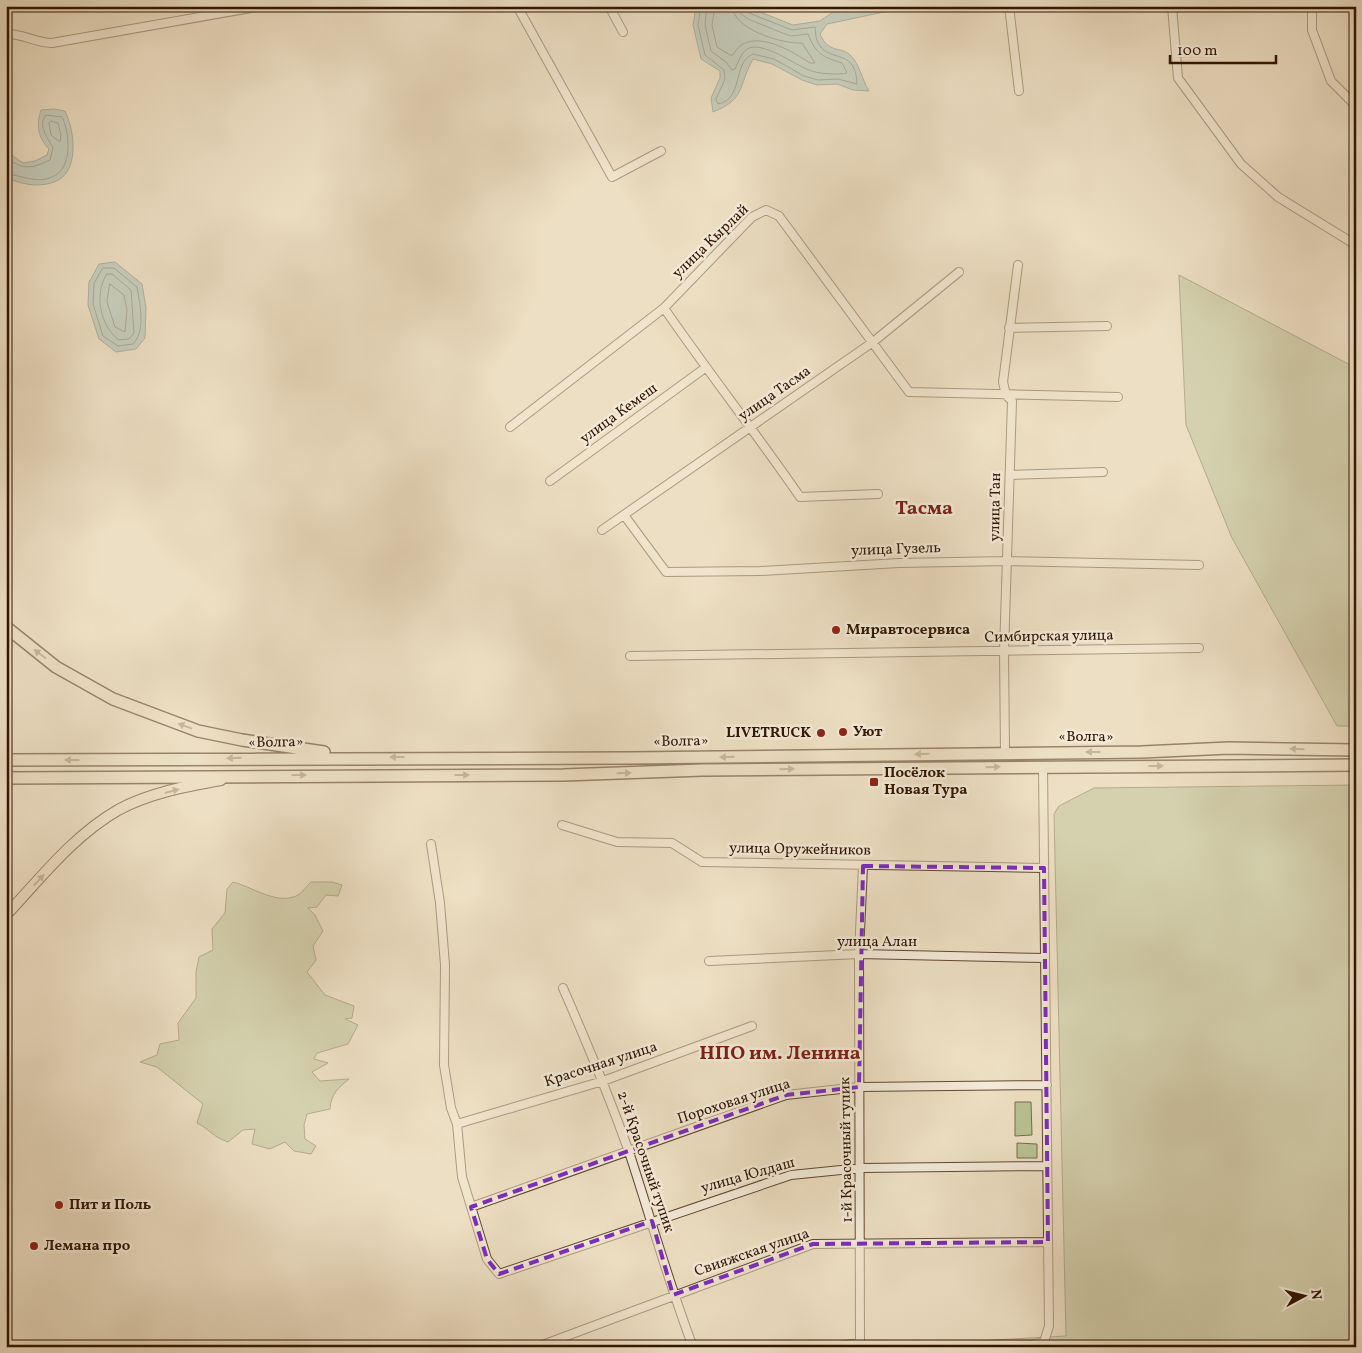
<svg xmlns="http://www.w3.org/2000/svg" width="1362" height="1353" font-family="Vollkorn,serif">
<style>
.green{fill:#b8c294;stroke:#756c4a}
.water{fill:#99bcb5;stroke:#70796d}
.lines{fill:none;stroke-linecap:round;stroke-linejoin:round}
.shore{stroke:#66685a;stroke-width:1}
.minor-casing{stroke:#614831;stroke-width:10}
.major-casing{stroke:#321500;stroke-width:12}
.highway-casing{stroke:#321500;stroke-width:14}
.minor{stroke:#f3ead8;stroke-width:8}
.major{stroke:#eddfc3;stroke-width:10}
.highway{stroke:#eddfc3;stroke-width:11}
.oneway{fill:#99846b}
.marked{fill:none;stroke:#7b2cbf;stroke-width:4;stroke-dasharray:10 6;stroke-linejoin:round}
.poi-dot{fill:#8f2418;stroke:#f3ead8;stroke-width:2}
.labels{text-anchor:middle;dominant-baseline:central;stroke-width:5;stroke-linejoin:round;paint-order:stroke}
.street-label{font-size:15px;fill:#321500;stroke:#f3ead8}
.poi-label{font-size:15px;font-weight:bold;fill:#321500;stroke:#f3ead8;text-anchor:start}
.district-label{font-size:20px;font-weight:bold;fill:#7a1f14;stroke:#f3ead8}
</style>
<rect width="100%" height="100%" fill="#eddfc3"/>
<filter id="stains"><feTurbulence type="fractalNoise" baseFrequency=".004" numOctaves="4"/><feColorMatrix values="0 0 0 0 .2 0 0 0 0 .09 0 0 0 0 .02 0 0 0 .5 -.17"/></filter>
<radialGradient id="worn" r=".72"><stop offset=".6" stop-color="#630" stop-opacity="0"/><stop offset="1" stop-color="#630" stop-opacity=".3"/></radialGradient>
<path class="green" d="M1179 275 1356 368V726H1337L1232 538 1186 425Z
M1356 785V1335L1336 1347H869L1066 1336 1054 814 1059 806 1094 788Z
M233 882C252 887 274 903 293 897 300 896 306 887 311 882H332L342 885 338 896 326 895 317 907 308 908 315 915 323 931 313 946 316 960 307 972 325 995 354 1006 352 1018 345 1019 358 1025 348 1044 317 1053 314 1059 328 1063 312 1072 320 1081 349 1079C338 1088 331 1094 330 1109L307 1114 304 1125 305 1139 316 1146 311 1154 294 1151 285 1142 270 1149 252 1144 255 1129 243 1130 228 1142C211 1136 211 1130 197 1123L203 1104 157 1067 140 1062 157 1055 160 1044 179 1040 178 1023 196 998V972L199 957 213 950 212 929 225 913 227 889Z
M1015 1102H1031L1032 1135 1015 1136Z
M1017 1143 1037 1144V1158H1017Z"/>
<path class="water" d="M696 6H745L793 25 820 21 842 6H889L884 12 827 24 820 34C829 55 841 45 851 56 860 65 862 80 869 91L853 90 837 84 817 85 802 80 772 64 753 59C738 86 746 99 713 112L711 98 720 78V71L701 59 693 25Z
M54 109 65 111C75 131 80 173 54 182 38 188 21 184 7 178L6 151 23 163 35 161 47 155 49 149C38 138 36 125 41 110Z
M115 262 142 284 146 308 145 338 136 349 116 352 99 339 88 305 89 282 99 264Z"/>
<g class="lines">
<path class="shore" d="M701 6 698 25 705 55 724 70 725 79 716 99 718 104C744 99 732 63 753 54L774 59 804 76 818 80 838 79 857 84C856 49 832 62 820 46 815 40 816 33 815 27L792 30 749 13 746 6
M707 6 705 25 711 51 726 62 732 70 735 69C738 63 741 53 747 49 762 40 795 65 809 70 817 74 839 75 847 73L842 63C822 57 816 54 808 34L790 36 748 19 741 14 740 6
M715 6 712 25 717 47 730 55H733C749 25 790 50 810 63H815L802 43C783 44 733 30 732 6
M51 121 58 123 61 135 60 142 51 135 49 123Z
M6 158C24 170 31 169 50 160L53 148C48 138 37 126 46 115L62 117C70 133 73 169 52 177 37 184 21 175 6 174
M103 268H114L137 287C140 305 146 330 133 344L118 346 103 336 93 304 94 284Z
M107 274H112L131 290 134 333 129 339 119 340C101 327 93 294 107 274Z
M110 284 124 295 127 310 125 332 115 327 107 302Z"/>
<g class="minor-casing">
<path id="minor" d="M517 6 612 177 661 151
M609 6 623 32
M1009 6 1019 91
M1172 6 1178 78 1241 164 1278 197 1356 245
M1312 6V30L1331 81 1356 106
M6 34C22 33 35 43 52 43L262 6
M664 308C708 372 756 433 800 497L878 494
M1009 328 1107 326
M510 427 664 308 752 217 766 210 779 216 909 392 1118 397
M1010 475 1103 472
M550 481 705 368
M624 515 666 572 760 571 899 563 1008 561 1199 565
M602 530 873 342 959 272
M630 656 1199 648
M1005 753 1004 652 1012 401 1006 395 1003 382 1018 265
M562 825 617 842 672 843 702 862 1044 868
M431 844 440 903 445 965 444 1065 451 1108 457 1124 462 1177 487 1259 499 1274 791 1175 861 1168 1047 1166
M709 961 859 954 1045 958
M563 988C587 1043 610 1098 630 1155 651 1219 669 1284 693 1347
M457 1124 603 1081 752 1026
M471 1207 786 1095 859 1087 1047 1085
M860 1343 859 954 863 866
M537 1347 813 1244 1048 1242
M831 1347 860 1343 863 1346
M986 1347 1031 1345 1044 1342 1049 1326 1043 767"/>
</g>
<g class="major-casing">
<path id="major" d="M6 915C41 878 73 836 118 810 149 793 187 786 221 780"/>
</g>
<g class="highway-casing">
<path id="highway" d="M6 627 56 667 113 699 198 731 242 740 324 752
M6 760 630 758 1142 752 1229 748 1356 750
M6 778 563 775 703 770 1356 765"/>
</g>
<use href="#minor" class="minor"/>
<use href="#major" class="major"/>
<use href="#highway" class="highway"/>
</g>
<defs><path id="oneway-solid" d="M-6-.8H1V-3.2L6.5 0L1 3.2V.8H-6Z" transform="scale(1.25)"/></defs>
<g class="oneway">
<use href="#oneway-solid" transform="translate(40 654) rotate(-143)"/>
<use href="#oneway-solid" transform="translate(185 726) rotate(-160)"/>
<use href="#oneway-solid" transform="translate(1297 749) rotate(-179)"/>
<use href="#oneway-solid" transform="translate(1093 752) rotate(180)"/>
<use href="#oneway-solid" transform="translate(922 754) rotate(179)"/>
<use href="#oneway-solid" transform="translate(397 757) rotate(-180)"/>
<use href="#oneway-solid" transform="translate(727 757) rotate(179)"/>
<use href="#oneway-solid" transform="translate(234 758) rotate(179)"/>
<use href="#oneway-solid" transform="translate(72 760) rotate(-180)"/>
<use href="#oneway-solid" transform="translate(1156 766)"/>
<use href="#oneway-solid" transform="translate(993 767) rotate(-1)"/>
<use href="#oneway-solid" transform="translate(787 769) rotate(-1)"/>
<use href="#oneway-solid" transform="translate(624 773) rotate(-2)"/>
<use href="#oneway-solid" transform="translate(299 775)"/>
<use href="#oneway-solid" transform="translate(462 775)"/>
<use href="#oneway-solid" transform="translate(172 791) rotate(-15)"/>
<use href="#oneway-solid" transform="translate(39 880) rotate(-47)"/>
</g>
<path d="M0 0H1362V1353H0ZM863 866 1044 868 1048 1242 813 1244 673 1295 652 1221 499 1274 487 1259 471 1207 786 1095 859 1087Z" fill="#eddfc3" fill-opacity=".55" fill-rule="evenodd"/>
<path class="marked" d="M863 866 1044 868 1048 1242 813 1244 673 1295 652 1221 499 1274 487 1259 471 1207 786 1095 859 1087Z"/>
<g class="poi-dot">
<circle cx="836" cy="630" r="5"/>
<circle cx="843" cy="732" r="5"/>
<circle cx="821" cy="733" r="5"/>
<rect x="869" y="777" width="10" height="10" rx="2.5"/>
<circle cx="59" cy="1205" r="5"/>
<circle cx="34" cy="1246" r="5"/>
</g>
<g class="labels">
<g class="street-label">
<text transform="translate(711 242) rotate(-44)">улица Кырлай</text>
<text transform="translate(775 394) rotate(-35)">улица Тасма</text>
<text transform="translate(619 414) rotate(-36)">улица Кемеш</text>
<text transform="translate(996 507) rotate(-89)">улица Тан</text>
<text transform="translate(896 550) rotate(-2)">улица Гузель</text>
<text transform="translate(1049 637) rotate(-1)">Симбирская улица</text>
<text x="1086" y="737">«Волга»</text>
<text transform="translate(681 742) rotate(-1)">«Волга»</text>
<text transform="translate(276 743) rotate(-1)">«Волга»</text>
<text transform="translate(800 850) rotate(1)">улица Оружейников</text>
<text x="877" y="942">улица Алан</text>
<text transform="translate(601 1065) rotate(-18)">Красочная улица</text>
<text transform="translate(734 1102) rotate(-18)">Пороховая улица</text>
<text transform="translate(847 1150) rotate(-91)">1-й Красочный тупик</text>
<text transform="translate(645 1162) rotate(71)">2-й Красочный тупик</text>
<text transform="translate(748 1176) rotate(-16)">улица Юлдаш</text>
<text transform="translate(752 1253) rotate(-19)">Свияжская улица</text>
</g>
<g class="poi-label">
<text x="846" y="630">Миравтосервиса</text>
<text x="853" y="732">Уют</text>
<text x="811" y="733" text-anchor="end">LIVETRUCK</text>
<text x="884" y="773">Посёлок<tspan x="884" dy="17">Новая Тура</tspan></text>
<text x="69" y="1205">Пит и Поль</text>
<text x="44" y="1246">Лемана про</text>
</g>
<g class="district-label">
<text x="924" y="509">Тасма</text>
<text x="780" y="1054">НПО им. Ленина</text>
</g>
</g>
<rect width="1362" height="1353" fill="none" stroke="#eddfc3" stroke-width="25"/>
<rect x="8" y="8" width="1347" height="1338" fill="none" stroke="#321500" stroke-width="2.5"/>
<rect x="12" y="12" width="1337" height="1328" fill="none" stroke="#321500"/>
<g transform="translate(1304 1296) rotate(83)" stroke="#f3ead8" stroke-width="4" paint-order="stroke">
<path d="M0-4L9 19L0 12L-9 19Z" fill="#321500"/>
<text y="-8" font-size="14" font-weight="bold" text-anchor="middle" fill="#321500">N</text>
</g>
<path d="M1170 55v8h106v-8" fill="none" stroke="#321500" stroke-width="2.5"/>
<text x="1177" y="55" font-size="15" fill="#321500" stroke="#f3ead8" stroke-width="4" paint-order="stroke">100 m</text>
<rect width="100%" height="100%" filter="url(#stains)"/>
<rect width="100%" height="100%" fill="url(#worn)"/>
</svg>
